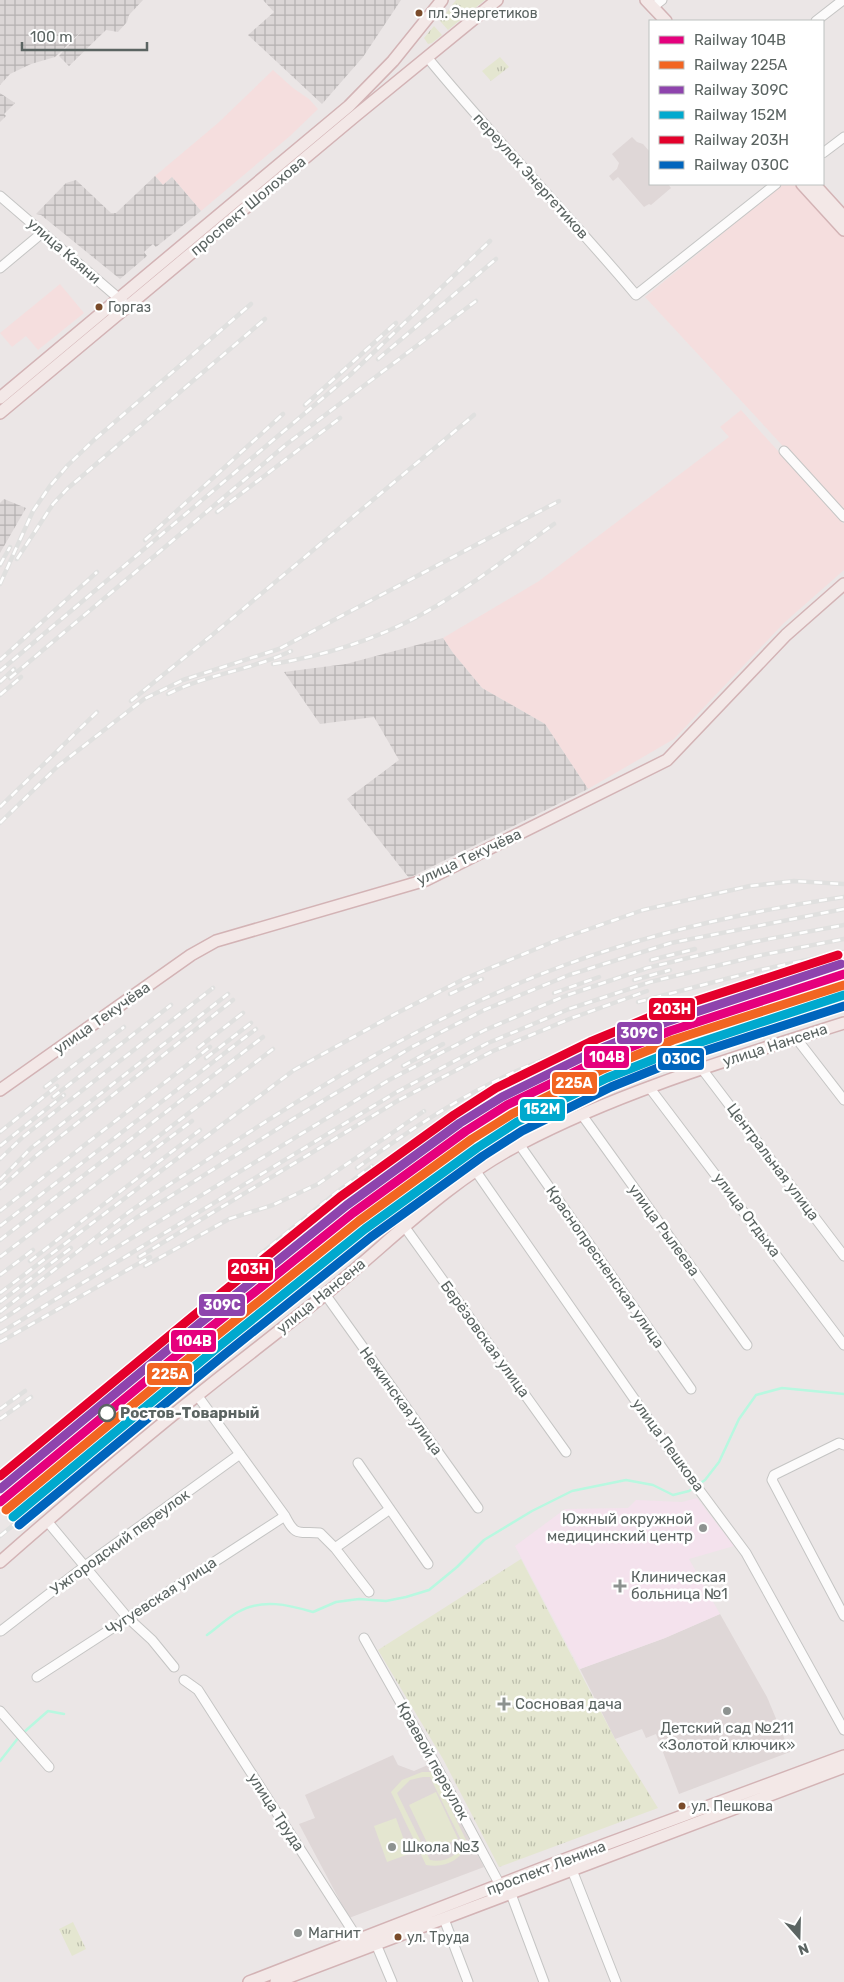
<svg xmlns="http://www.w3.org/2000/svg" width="844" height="1982" font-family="Rubik,sans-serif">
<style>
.commercial{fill:#f5dede}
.industrial{fill:url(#industrial-grid)}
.education{fill:#dfd7d7}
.medical{fill:#f4e2ed}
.grass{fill:url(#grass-tufts)}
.garden{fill:#e4e6d0;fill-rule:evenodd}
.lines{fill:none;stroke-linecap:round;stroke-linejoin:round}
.stream{stroke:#b8f8e0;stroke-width:2.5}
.minor-casing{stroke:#c5c5c4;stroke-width:11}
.major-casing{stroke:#d3b3b5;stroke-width:14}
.minor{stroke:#fcfbfb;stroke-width:9}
.major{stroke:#f3e8e7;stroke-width:11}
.rail-casing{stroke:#e0e0df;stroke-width:4.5}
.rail{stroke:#fff;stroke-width:2.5;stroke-dasharray:8;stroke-linecap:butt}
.rail-1-casing{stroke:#fff;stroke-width:12}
.rail-2-casing{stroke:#fff;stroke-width:12}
.rail-3-casing{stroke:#fff;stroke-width:12}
.rail-4-casing{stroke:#fff;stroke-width:12}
.rail-5-casing{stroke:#fff;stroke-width:12}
.rail-6-casing{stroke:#fff;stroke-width:12}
.rail-1{stroke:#e5007d;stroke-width:9}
.rail-2{stroke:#f26522;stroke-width:9}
.rail-3{stroke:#8e44ad;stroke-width:9}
.rail-4{stroke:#00a9ce;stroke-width:9}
.rail-5{stroke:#e4002b;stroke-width:9}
.rail-6{stroke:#0065bd;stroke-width:9}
.bus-dot{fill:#7a4b2a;stroke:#fff;stroke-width:2}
.stop-dot{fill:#fff;stroke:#5b6462;stroke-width:2.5}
.poi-dot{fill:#8d9290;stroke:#fff;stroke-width:2}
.labels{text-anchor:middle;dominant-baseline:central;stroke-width:5;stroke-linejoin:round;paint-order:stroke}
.bus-label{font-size:14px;fill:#5b6462;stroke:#fff;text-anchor:start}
.street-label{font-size:15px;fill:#5b6462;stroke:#fff}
.stop-label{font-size:15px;font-weight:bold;fill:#5b6462;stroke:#fff;text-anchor:start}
.poi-label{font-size:15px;fill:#5b6462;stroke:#fff;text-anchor:start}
.line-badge{stroke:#fff;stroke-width:2}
.badge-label{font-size:14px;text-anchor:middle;font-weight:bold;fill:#fff}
</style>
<defs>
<pattern id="industrial-grid" width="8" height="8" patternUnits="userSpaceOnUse" patternTransform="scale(1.25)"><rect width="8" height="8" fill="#dbd6d6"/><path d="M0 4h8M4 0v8" fill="none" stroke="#b5b1b1"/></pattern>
<pattern id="grass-tufts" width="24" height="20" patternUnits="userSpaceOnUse" patternTransform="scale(1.25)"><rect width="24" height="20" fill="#e4e6d0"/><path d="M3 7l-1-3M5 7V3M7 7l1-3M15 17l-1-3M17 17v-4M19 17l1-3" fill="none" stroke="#bcbeac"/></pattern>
</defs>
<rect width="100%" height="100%" fill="#ebe6e6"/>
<path class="commercial" d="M273 70 293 88 309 99 318 109 290 136 201 211 172 177 163 185 155 176 218 123Z
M783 184H797L844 237V512L645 297Z
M60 284 84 313 38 350 26 336 12 347 0 333Z
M741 410 844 524V570L784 623 674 739 588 789 545 724 482 688 453 653 443 638 539 581 729 437 720 427Z"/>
<path class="industrial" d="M0 0H143L129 15 127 22 118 32 106 30 69 66 59 56 84 29 55 57 31 64 10 74 0 85Z
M263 0H401L363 57 322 104 248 35 274 12Z
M0 93 15 103 4 114 6 116 0 122Z
M155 176 163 185 172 177 201 211 156 247 153 244 144 252 147 256 120 279 41 215 36 214 66 183 76 180 111 213H116Z
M4 499 26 508 0 553V503Z
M443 638 453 653 482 688 545 724 588 789 409 878 347 799 399 760 374 717 320 724 284 672 346 664Z"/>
<path class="education" d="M632 137 637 142 643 144 650 152V184H668L671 188 651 205 649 204 644 207 618 177 613 181 609 176 617 169 619 163 612 154Z
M720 1614 767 1697 790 1752 679 1794 656 1734 646 1738 642 1729 615 1739 580 1669 665 1638Z
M393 1755 398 1765 414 1771 430 1764 484 1867 349 1918 299 1824 315 1818 305 1795Z"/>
<path class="medical" d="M697 1498 734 1546 689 1559 720 1614 665 1638 580 1669 515 1546 565 1509 628 1508 636 1500 682 1502Z"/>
<path class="grass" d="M456 0H485L448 30 440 21Z
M434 26 442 35 432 43 428 44 424 38Z
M500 57 509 67 491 81 482 71Z
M521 1559 615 1739 658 1808 499 1867 443 1759 378 1650Z
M73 1922 86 1949 72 1956 59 1929Z"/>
<path class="garden" d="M422 1772H433L468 1844C459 1861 446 1868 426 1865L391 1792 402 1780ZM423 1777H430L463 1844C456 1857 444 1863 430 1860L397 1793 410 1780Z
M436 1792 458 1839 431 1851 409 1805Z
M396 1818 409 1854 387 1862 374 1826Z"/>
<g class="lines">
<path class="stream" d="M207 1635C217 1628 227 1618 238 1612 262 1598 289 1605 313 1612L336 1602 359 1599 386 1601 406 1597 429 1590 457 1567 484 1540 532 1511 572 1491 626 1480 653 1485 673 1495 689 1491 705 1480 719 1462 739 1419 756 1395 782 1388 844 1394
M23 1733 48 1711 64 1714
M0 1761 19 1737"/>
<g class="minor-casing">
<path id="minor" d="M653 7 662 0
M816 21 843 0
M427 57C494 139 568 214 636 295L776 184
M823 153 844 137
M0 196 123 302
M0 268 42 233
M784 451 844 517
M796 1038 844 1100
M702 1069 844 1256
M649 1087 844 1345
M582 1115 747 1345
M519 1144 691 1389
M475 1170 674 1456 746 1553 844 1730
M404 1226 566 1452
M325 1294 478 1508
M197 1395 285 1516C296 1538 299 1531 320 1533L335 1548 369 1592
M844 1445 839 1443 774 1475 772 1480 844 1616
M358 1463 428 1564
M47 1521 127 1617 152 1640 174 1667
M335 1548 390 1509
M1 1631 85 1566 240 1454
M364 1638 433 1760 500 1885
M37 1677 285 1516
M184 1680 198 1690 361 1944
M0 1711 49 1767
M572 1870 616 1982
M511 1894 544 1982
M444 1919 468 1982
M376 1944 392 1982"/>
</g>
<g class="major-casing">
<path id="major" d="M646 0 666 21
M802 184 844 230
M814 184 844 217
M0 398 349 106 393 61 442 0
M0 413 354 117 497 0
M0 1090 191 955 216 941 426 880 667 760 786 635 844 584
M0 1562C65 1505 131 1448 199 1394 240 1361 282 1329 323 1296 387 1245 446 1182 520 1144 623 1090 734 1058 844 1023
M249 1982 566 1859 844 1756
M276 1982 844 1767"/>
</g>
<use href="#minor" class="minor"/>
<use href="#major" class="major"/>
<g class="rail-casing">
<path id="rail" d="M378 359 496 259
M305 405 396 323
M217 512 340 418
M145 540 283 414
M17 559 53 504 67 489 265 319
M0 565 10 547
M0 584 33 511 50 486 68 465 94 440 251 304
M0 660 97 572
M273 664C322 656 371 641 415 618 464 592 509 556 554 524
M0 671 350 375 490 241
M10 678 288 443 476 301
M0 682 14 669
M168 694C207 674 252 670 291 651
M0 695 21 677
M131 701 217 631 474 415
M0 807 97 712
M0 823 58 766 144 699 183 680 279 649 559 501
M651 960 695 949
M634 980 670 970
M554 993 599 977
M450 994 482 979
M638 1002 760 970 844 952
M198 1048 243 1013
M661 1049 722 1038
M206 1058 251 1023
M403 1066 443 1044
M45 1087 124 1027
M53 1097 171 1005
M0 1132 57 1086
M0 1146 64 1095
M144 1157 192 1121
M0 1159 24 1136 213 988
M357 1168C411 1129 466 1092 528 1066 549 1057 571 1050 592 1042
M0 1180 31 1148 228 994
M0 1188 37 1155 233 1000
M0 1211 210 1047
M0 1226 256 1029
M0 1240 263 1037
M101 1243 136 1218 293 1119 412 1047 484 1010 569 975 671 943 844 909
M339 1243 376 1214
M258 1256 337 1192 372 1166
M0 1257 273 1049
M139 1257 399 1100 493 1051 572 1018 647 991
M30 1261 200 1130
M145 1266 229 1219 273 1205 318 1184 424 1111
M0 1275 33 1250
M0 1293 294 1070 395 1014 464 979 555 941 643 910 750 886 794 881 844 884
M0 1302 71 1248
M0 1312C43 1279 85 1245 129 1212 161 1189 195 1168 228 1146 335 1076 445 1009 565 965 655 932 749 911 844 897
M0 1321 44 1292 389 1080 485 1030 565 996 647 968 753 942 844 925
M0 1333 395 1093 488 1043 569 1009 650 982 757 956 844 939
M0 1342 150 1257
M0 1409 25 1391
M0 1419 31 1397
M0 1478C72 1418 145 1358 217 1299 306 1225 396 1151 497 1095 606 1035 726 1000 844 962
M0 1511 209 1338 358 1219 429 1167
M0 1536 369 1233 428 1174 511 1112 543 1095 601 1066 765 1000"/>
</g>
<use href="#rail" class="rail"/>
<g class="rail-1-casing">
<path id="rail-1" d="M0 1502 205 1332 353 1213 466 1131 507 1105 599 1060 670 1031 844 974"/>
</g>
<g class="rail-2-casing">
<path id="rail-2" d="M6 1510 211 1340 359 1221 472 1139 512 1114 603 1069 673 1040 844 985"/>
</g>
<g class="rail-3-casing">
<path id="rail-3" d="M0 1489 199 1324 347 1205 460 1123 502 1097 595 1051 666 1022 841 964"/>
</g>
<g class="rail-4-casing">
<path id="rail-4" d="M13 1517 218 1347 365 1229 477 1148 517 1122 607 1078 677 1050 844 995"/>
</g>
<g class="rail-5-casing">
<path id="rail-5" d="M0 1476 192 1317 340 1197 454 1115 496 1088 590 1042 662 1012 838 955"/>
</g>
<g class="rail-6-casing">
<path id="rail-6" d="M19 1525 224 1355 371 1237 483 1156 522 1131 611 1087 680 1059 844 1006"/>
</g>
<use href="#rail-1" class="rail-1"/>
<use href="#rail-2" class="rail-2"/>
<use href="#rail-3" class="rail-3"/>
<use href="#rail-4" class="rail-4"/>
<use href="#rail-5" class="rail-5"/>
<use href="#rail-6" class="rail-6"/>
</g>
<g class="bus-dot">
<circle cx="419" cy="13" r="4.5"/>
<circle cx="99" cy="307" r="4.5"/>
<circle cx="682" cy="1806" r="4.5"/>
<circle cx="398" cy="1937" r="4.5"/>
</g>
<circle class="stop-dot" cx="107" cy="1413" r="8"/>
<g class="poi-dot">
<circle cx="703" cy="1528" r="5"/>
<path d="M617.5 1578.5h5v5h5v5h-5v5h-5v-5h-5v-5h5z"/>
<path d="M501.5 1696.5h5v5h5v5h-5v5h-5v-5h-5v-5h5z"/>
<circle cx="727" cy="1711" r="5"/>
<circle cx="392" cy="1847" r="5"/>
<circle cx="298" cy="1933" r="5"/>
</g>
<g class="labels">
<g class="bus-label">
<text x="428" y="13">пл. Энергетиков</text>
<text x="108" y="307">Горгаз</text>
<text x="691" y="1806">ул. Пешкова</text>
<text x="407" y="1937">ул. Труда</text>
</g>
<g class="street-label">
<text transform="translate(531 176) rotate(48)">переулок Энергетиков</text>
<text transform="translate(248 206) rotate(-40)">проспект Шолохова</text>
<text transform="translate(64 251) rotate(41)">улица Каяни</text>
<text transform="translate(469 857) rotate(-25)">улица Текучёва</text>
<text transform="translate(102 1018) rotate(-35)">улица Текучёва</text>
<text transform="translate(775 1045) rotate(-18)">улица Нансена</text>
<text transform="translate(773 1162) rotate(53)">Центральная улица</text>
<text transform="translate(747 1215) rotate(53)">улица Отдыха</text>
<text transform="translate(664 1230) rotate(54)">улица Рылеева</text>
<text transform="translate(605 1267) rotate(55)">Краснопресненская улица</text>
<text transform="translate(321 1296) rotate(-39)">улица Нансена</text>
<text transform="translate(485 1339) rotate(54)">Берёзовская улица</text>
<text transform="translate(401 1401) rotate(54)">Нежинская улица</text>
<text transform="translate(668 1445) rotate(54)">улица Пешкова</text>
<text transform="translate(120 1542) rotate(-36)">Ужгородский переулок</text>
<text transform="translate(161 1596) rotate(-33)">Чугуевская улица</text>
<text transform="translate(433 1761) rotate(61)">Краевой переулок</text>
<text transform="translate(276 1812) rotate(57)">улица Труда</text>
<text transform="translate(546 1868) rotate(-21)">проспект Ленина</text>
</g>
<g class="stop-label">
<text x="120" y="1413">Ростов-Товарный</text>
</g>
<g class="poi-label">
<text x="693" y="1519" text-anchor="end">Южный окружной<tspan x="693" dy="17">медицинский центр</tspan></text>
<text x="631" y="1577">Клиническая<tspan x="631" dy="17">больница №1</tspan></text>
<text x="515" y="1704">Сосновая дача</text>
<text x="727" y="1728" text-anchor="middle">Детский сад №211<tspan x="727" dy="17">«Золотой ключик»</tspan></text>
<text x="402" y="1847">Школа №3</text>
<text x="308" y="1933">Магнит</text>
</g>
</g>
<g class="line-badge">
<rect x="648" y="997" width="48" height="24" rx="5" fill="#e4002b"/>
<rect x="616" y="1021" width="47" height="24" rx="5" fill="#8e44ad"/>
<rect x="583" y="1045" width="47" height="24" rx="5" fill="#e5007d"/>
<rect x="657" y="1047" width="48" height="24" rx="5" fill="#0065bd"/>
<rect x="551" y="1071" width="47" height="24" rx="5" fill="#f26522"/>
<rect x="519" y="1098" width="47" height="24" rx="5" fill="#00a9ce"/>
<rect x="227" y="1258" width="47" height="24" rx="5" fill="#e4002b"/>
<rect x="198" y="1293" width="48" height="24" rx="5" fill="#8e44ad"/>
<rect x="170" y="1329" width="47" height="24" rx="5" fill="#e5007d"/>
<rect x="146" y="1362" width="47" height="24" rx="5" fill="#f26522"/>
</g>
<g class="badge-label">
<text x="672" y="1014">203Н</text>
<text x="639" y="1038">309С</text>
<text x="607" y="1062">104В</text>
<text x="681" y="1064">030C</text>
<text x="574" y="1088">225А</text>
<text x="542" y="1114">152М</text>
<text x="250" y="1274">203Н</text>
<text x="222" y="1310">309С</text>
<text x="194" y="1346">104В</text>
<text x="170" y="1379">225А</text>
</g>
<rect x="649" y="20" width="175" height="165" fill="#ffffff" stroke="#bdc1c0"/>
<rect x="659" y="36" width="25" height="8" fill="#e5007d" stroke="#bdc1c0"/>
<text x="694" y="45" font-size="15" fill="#5b6462">Railway 104В</text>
<rect x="659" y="61" width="25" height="8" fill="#f26522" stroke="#bdc1c0"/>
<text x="694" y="70" font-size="15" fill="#5b6462">Railway 225А</text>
<rect x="659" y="86" width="25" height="8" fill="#8e44ad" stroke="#bdc1c0"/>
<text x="694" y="95" font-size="15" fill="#5b6462">Railway 309С</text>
<rect x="659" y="111" width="25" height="8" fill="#00a9ce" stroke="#bdc1c0"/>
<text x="694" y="120" font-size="15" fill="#5b6462">Railway 152М</text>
<rect x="659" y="136" width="25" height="8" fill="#e4002b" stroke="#bdc1c0"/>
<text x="694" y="145" font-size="15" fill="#5b6462">Railway 203Н</text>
<rect x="659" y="161" width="25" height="8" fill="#0065bd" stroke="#bdc1c0"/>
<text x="694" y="170" font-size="15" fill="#5b6462">Railway 030C</text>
<g transform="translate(799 1937) rotate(160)" stroke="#ffffff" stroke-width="4" paint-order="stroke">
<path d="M0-4L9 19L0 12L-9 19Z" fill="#5b6462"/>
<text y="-8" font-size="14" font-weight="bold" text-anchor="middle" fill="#5b6462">N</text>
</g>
<path d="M22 42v8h125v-8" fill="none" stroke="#5b6462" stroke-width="2.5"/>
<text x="30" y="42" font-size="15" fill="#5b6462" stroke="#ffffff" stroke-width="4" paint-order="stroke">100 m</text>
</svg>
